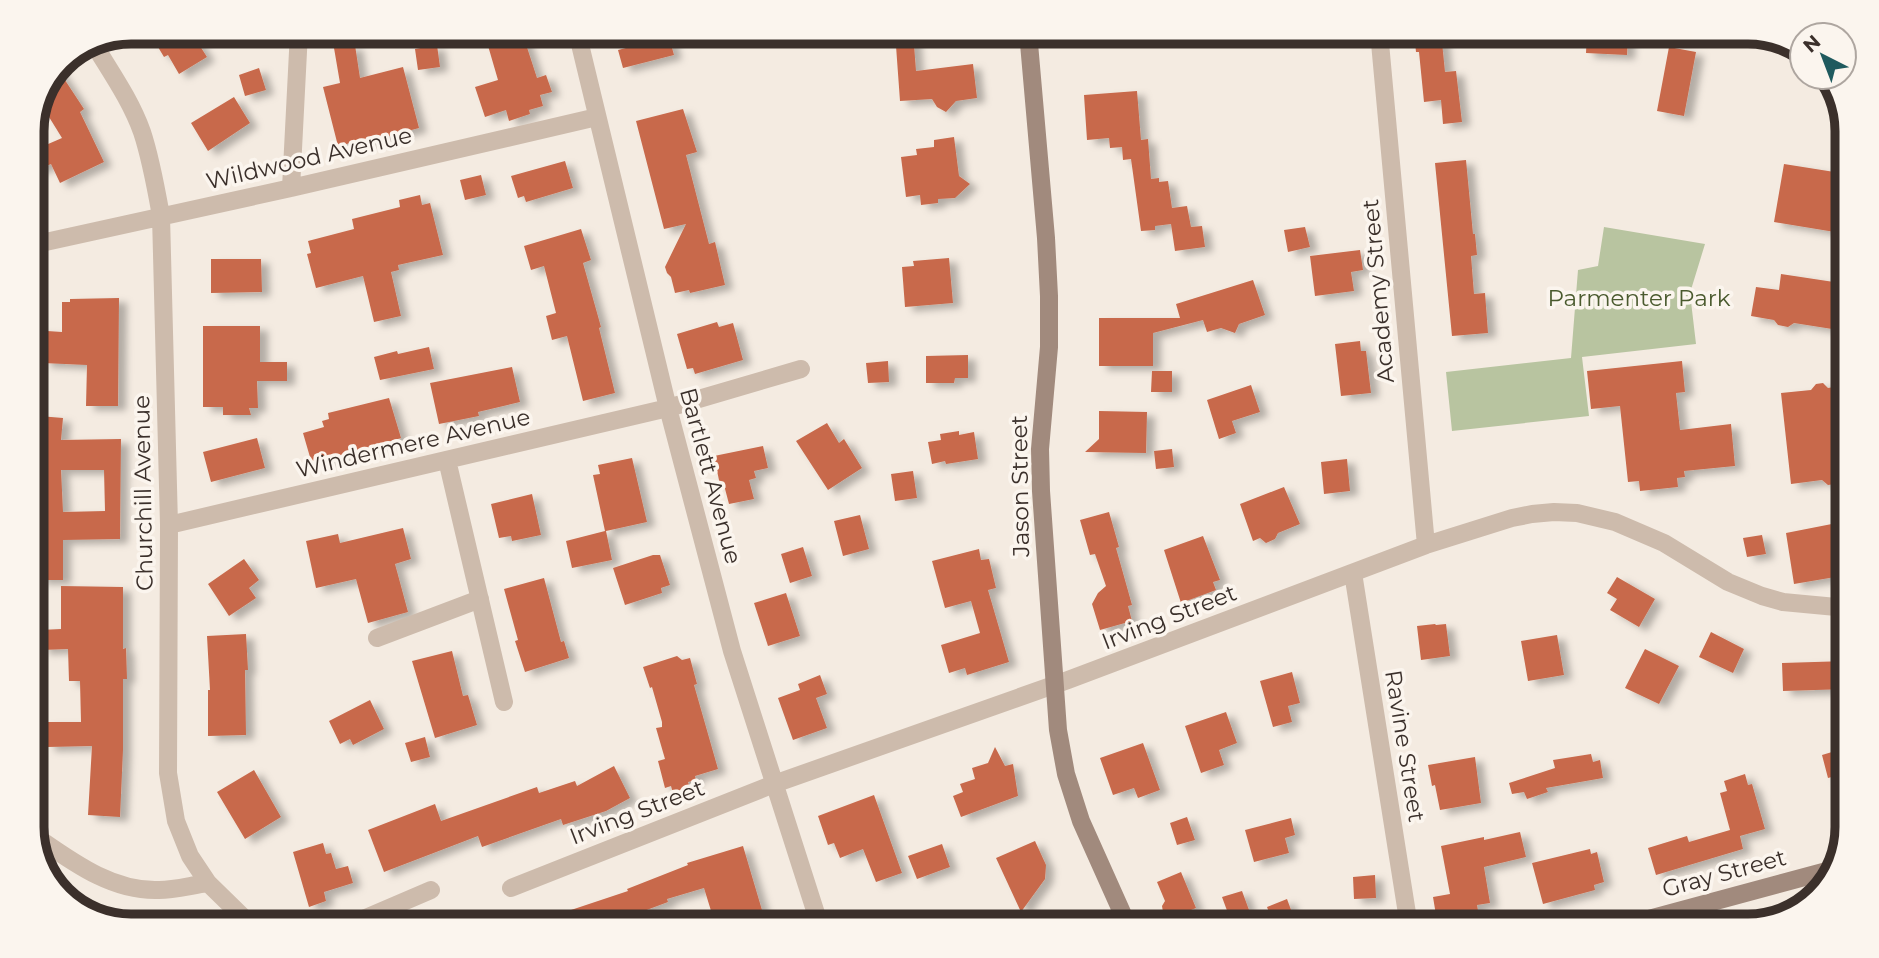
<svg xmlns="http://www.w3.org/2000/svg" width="1879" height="958" font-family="Montserrat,sans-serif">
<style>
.green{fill:#b8c4a0}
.building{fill:#c8694b;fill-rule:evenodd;filter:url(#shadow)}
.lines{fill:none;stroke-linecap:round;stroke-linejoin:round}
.street{stroke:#cdbbac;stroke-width:18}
.secondary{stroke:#a18a7d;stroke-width:18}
.labels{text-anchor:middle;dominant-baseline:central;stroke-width:7;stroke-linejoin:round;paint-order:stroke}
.street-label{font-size:23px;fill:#3b302b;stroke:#fbf5ee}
.park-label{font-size:23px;fill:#4a5a2e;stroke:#fbf5ee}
.rim{fill:none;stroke:#3b302b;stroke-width:9}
</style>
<defs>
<filter id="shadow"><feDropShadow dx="8" dy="4.5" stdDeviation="3.5" flood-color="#0004"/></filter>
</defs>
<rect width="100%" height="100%" fill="#f4ebe1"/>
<path class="green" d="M1604 227 1705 244 1690 293 1696 344 1582 357 1589 416 1452 431 1446 372 1571 358 1578 270 1598 266Z"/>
<path class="building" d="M149 32H191L207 57 179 74 168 55 164 57Z
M484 32H522L537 78 546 75 552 92 540 95 543 106 529 110 530 114 509 121 506 110 485 117 475 87 498 80Z
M895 32H913L916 71 973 64 977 98 956 101 946 112 937 107 932 99 900 101Z
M1414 32H1441L1445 72 1456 71 1462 122 1443 124 1441 100 1424 102 1419 52H1416Z
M1587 32H1628L1627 55 1586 53Z
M669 37 674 55 623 68 618 50Z
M355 45 360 78 403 67 419 128 355 145V142L338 146 323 87 340 83 334 48Z
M437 45 440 67 418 70 415 49Z
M1669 47 1696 52 1684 116 1657 111Z
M57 68 84 109 80 112 104 162 60 183 51 164 32 172V151L62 138 41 104Z
M259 68 266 90 245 96 239 75Z
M1137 91 1141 140 1148 139 1151 179 1159 178V182L1168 181 1172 208 1187 206 1191 227 1202 226 1205 247 1175 251 1171 224 1155 226V230L1141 231 1131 159 1123 160 1122 147 1110 148 1109 138 1087 140 1084 95Z
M234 97 250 123 208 151 191 123Z
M683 109 697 152 686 155 709 244 715 242 725 285 690 293 689 290 675 293 671 277 667 273 665 267 686 224 664 229 636 121Z
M954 137 959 176 970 184 955 198 938 199V203L921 205 920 195 906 197 901 157 917 155 916 149 934 147V140Z
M1466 160 1473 234H1475L1477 255 1471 256 1474 294 1485 293 1488 333 1452 336 1435 163Z
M565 161 573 188 526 202 524 196 518 198 511 176Z
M1784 164 1847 174V234L1774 222Z
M481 175 486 195 465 200 460 180Z
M420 195 422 205 430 203 443 255 398 265 399 270 391 272 401 316 374 322 363 276 316 288 307 254 311 253 308 241 354 229 352 219 400 207 399 200Z
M1305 227 1310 247 1288 252 1284 230Z
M581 229 591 260 583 263 601 327 599 328 615 393 583 401 567 336 552 340 546 316 556 313 544 266 531 270 524 246Z
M1360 250 1363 270 1351 272 1354 291 1315 296 1310 256Z
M949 258 953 303 905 307 902 267 914 266 913 261Z
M211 259H261L262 292 211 293Z
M1781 274 1847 284V313L1845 331 1794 323 1788 327 1778 325 1774 320 1751 316 1756 287 1779 290Z
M1253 280 1265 315 1239 324 1235 333 1221 328 1207 332 1203 320 1153 333V366H1099V318H1180L1176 304Z
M119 298 118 406H86L87 365 43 363V353L32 352V330L62 332V302H70V299Z
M717 322 719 327 733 323 743 360 695 374 693 368 687 369 677 334Z
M203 326H260V362H287V381H257L258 408H249L251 415H223V407H203Z
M1360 341 1361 351H1366L1371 393 1341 396 1335 344Z
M429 347 434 369 380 380 374 357 397 351 398 354Z
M968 355V378H955L954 383H926V356Z
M888 361 889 382 868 383 866 363Z
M1682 361 1685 392 1676 393 1680 430 1731 424 1735 466 1684 471 1685 477 1677 478 1678 487 1640 491 1639 481 1628 482 1620 406 1591 409 1587 371Z
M512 367 520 402 478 412 479 416 439 424 430 383Z
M1152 371H1172V392H1151Z
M1823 383 1828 388 1846 385 1847 400V478L1839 479 1835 484 1828 485 1822 480 1791 484 1781 393 1811 390 1816 384Z
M1251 385 1260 412 1232 421 1236 433 1219 439 1207 400Z
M389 398 401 438 312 464 303 433 324 427 322 421 329 419 328 413Z
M1099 411 1147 412 1146 453 1085 452 1099 439Z
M39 416 63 418 61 440 121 439 120 539 63 540V580H38V556H32V533H42L40 487 32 486V465H35ZM61 470H104L105 511 63 512Z
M827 423 839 443 844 439 862 468 828 490 796 441Z
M959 431V435L974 432 978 459 946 464 945 461 932 464 928 442 941 440 940 434Z
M257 438 265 468 211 482 203 452Z
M763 446 768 468 754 471 756 478 749 480 754 499 729 504 724 485H720L714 456Z
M1172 449 1174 467 1156 469 1154 451Z
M632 458 647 522 606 531 612 560 572 568 566 541 605 531 593 475 600 474 598 465Z
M1347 459 1350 491 1324 494 1321 462Z
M913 471 917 498 895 501 891 474Z
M1284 487 1300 524 1278 533 1275 539 1266 543 1260 538 1253 541 1240 504Z
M532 494 541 535 512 541 511 536 499 538 491 504Z
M1109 512 1119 547 1116 548 1132 605 1128 606 1132 621 1100 630 1092 604 1098 593 1106 586 1095 554 1090 555 1080 520Z
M860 515 869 549 843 556 834 521Z
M1842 522 1847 553V575L1794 584 1786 533Z
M403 528 411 559 395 564 408 612 368 623 356 579 316 588 306 541 338 534 340 543Z
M1762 535 1766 554 1747 557 1743 538Z
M1203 536 1220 580 1213 582 1216 590 1181 603 1164 550Z
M803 547 812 576 790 583 781 554Z
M979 549 981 560 989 559 996 588 988 590 1009 662 967 675 965 668 949 673 941 645 980 633 971 601 945 608 932 561Z
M653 555H660L670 585 661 588 662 593 625 605 613 568Z
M244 559 259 580 249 588 256 598 229 616 208 584Z
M1617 577 1655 599 1639 627 1610 610 1617 599 1607 593Z
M544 578 561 642 564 641 569 658 525 672 515 641 518 640 504 589Z
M61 586 123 587V649L126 648 127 679H123V750L120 817 88 815 92 746 47 747 46 722H81L80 681H69L68 649 41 650 40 630 61 629Z
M786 593 800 636 768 646 754 603Z
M1435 624 1436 625 1446 624 1450 656 1421 660 1417 626Z
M1711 632 1744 649 1733 673 1699 657Z
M246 634 248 670H245L246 735 208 736V690H210L207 636Z
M1557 635 1564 675 1528 681 1521 641Z
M1645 649 1679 666 1659 704 1625 688Z
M452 651 463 696 468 695 477 725 435 738 412 661Z
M677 656 682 660 690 658 697 684 694 685 718 769 695 776 696 780 688 782 690 788 673 793 671 786 665 788 658 761 665 759 656 728 662 727V722L652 687 650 688 643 667Z
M1847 661V689L1783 691 1782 663Z
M1292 672 1300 703 1288 706 1292 722 1273 727 1260 681Z
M820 675 827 694 816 698 827 728 793 740 778 698 800 690 798 684Z
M370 700 384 729 353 745 350 739 340 744 329 721Z
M1226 712 1237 743 1219 750 1224 765 1201 773 1185 726Z
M425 737 430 757 411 762 405 743Z
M1143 743 1160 790 1138 798 1134 788 1113 795 1100 758Z
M995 747 1005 766 1013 764 1018 796 961 817 953 796 963 792 960 784 975 779 972 768 988 763Z
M1842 749 1847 773 1828 778 1822 755Z
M1591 754 1593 762 1600 760 1603 778 1546 788 1548 792 1527 799 1524 792 1512 794 1509 783 1555 768 1553 760Z
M1475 757 1481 803 1440 810 1435 785 1432 786 1428 765Z
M614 766 630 798 606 811 563 825 561 819 482 847 478 836 384 872 368 830 435 804 441 821 537 787 539 793 575 781 577 786Z
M254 770 281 817 245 839 217 792Z
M1745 774 1748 785 1752 784 1765 829 1740 836 1743 849 1656 875 1648 848 1687 836 1689 842 1730 830 1720 793 1727 791 1724 781Z
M874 795 902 873 876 882 863 849 840 858 834 843 828 845 818 816Z
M1187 817 1195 840 1177 845 1170 823Z
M1291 818 1295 835 1285 838 1289 853 1254 862 1245 830Z
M1520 832 1526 857 1484 867 1490 903 1477 905 1480 922 1457 927H1438L1433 897 1450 894 1441 846 1484 837V840Z
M1035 841 1046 865 1045 879 1021 912 996 858Z
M323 843 326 854 331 853 336 869 348 866 353 883 324 892 326 901 309 907 293 852Z
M942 844 950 867 917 879 908 856Z
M743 846 767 927H716L704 888 667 899 668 902 601 927H533L532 923 628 891 627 889 688 865 687 863Z
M1590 849 1591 854 1597 852 1604 882 1594 885 1595 890 1543 904 1532 863Z
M1181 872 1196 908 1168 919 1163 912 1162 906 1165 901 1157 882Z
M1375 875 1376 898 1354 899 1353 877Z
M1242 891 1249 910 1229 916 1222 897Z
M1287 899 1294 918 1274 926 1267 907Z"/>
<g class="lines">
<path class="street" d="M577 32 668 408 732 651 820 926
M1379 32 1426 545
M95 46C112 74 131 101 142 132 151 159 156 188 161 216L169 525 168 773 176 821 190 856 208 883 252 926
M291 188 299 32
M32 245 291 188 597 117
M447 460 504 702
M169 525 668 408 801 369
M1353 573 1409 926
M377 638 480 599
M32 834C70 860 111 892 159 890 175 890 192 885 208 883
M511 888 774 784 1068 680 1426 545 1512 518 1532 514 1554 512 1577 513 1615 522 1664 543 1728 582 1762 596 1783 602 1847 608
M347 926 431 890"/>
<path class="secondary" d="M1028 32 1046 238 1049 296V347L1040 449 1041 491 1058 730 1066 774 1081 821 1128 926
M1623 926 1838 868"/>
</g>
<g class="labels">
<g class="street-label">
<text transform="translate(309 158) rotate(-13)">Wildwood Avenue</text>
<text transform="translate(1378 291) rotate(-95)">Academy Street</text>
<text transform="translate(413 443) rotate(-13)">Windermere Avenue</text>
<text transform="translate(711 476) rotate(75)">Bartlett Avenue</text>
<text transform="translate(1020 486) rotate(-91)">Jason Street</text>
<text transform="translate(143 493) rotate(-91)">Churchill Avenue</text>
<text transform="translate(1169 617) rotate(-21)">Irving Street</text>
<text transform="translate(1405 746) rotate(81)">Ravine Street</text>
<text transform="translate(637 812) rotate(-21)">Irving Street</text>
<text transform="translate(1724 873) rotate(-15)">Gray Street</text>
</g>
<g class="park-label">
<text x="1639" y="298">Parmenter Park</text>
</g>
</g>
<path d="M0 0H1879V958H0ZM131 44H1748A87 87 0 0 1 1835 131V827A87 87 0 0 1 1748 914H131A87 87 0 0 1 44 827V131A87 87 0 0 1 131 44Z" fill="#fbf5ee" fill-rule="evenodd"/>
<path class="rim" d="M131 44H1748A87 87 0 0 1 1835 131V827A87 87 0 0 1 1748 914H131A87 87 0 0 1 44 827V131A87 87 0 0 1 131 44Z"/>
<g transform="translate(1823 56) rotate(318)"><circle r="33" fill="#fbf5ee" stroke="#aea6a0" stroke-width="2"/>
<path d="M0-5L12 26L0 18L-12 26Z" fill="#1f5a5e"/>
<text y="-10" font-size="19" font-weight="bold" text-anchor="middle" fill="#3b302b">N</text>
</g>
</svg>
